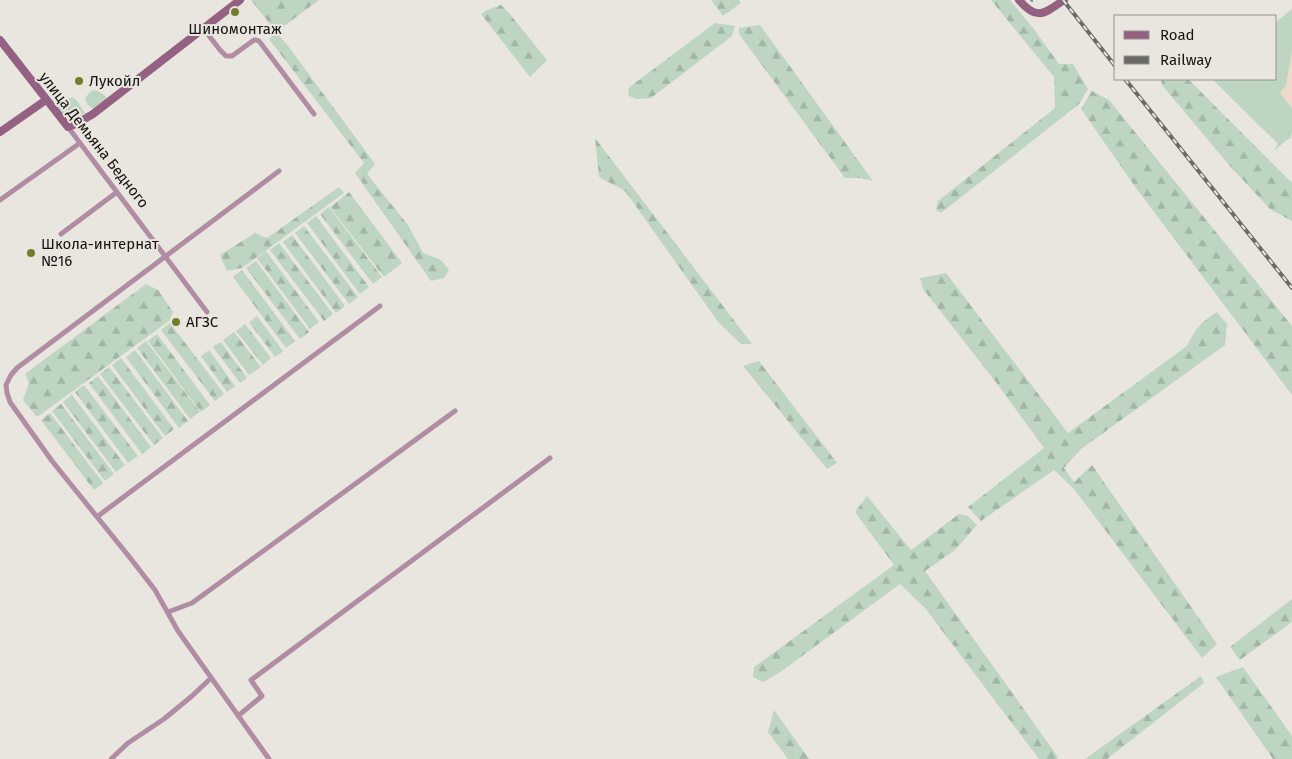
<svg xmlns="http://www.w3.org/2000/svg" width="1292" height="759" font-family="'Fira Sans',sans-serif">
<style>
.commercial{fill:#eed8cb}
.green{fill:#bdd5c1}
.forest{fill:url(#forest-firs)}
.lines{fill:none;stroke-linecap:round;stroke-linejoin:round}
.stream{stroke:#6391a2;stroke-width:2}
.street{stroke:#b08da3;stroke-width:5}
.secondary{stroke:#946182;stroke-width:8}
.rail-casing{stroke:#6c6a66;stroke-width:4}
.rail{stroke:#e9e6df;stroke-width:2;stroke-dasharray:5.5;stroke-linecap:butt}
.poi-dot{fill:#717e2b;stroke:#e9e6df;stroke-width:2}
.labels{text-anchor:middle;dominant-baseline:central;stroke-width:4;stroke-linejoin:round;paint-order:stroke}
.poi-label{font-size:15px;fill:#141311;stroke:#e9e6df;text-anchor:start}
.street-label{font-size:15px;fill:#141311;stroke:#e9e6df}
</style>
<defs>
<pattern id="forest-firs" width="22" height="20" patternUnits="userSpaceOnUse" patternTransform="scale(1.25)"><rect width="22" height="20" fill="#bdd5c1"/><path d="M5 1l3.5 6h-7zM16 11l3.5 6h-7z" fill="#a2b6a5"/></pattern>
</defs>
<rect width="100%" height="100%" fill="#e9e6df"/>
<path class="commercial" d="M1292 51V108L1279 93 1284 88Z"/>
<path class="green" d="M1292 9V51L1286 85 1280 93 1292 108V131L1291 138C1284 141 1280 147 1274 150L1278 144 1212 79H1276V22Z
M96 90 103 94 107 98 93 109 87 104 85 98 91 91Z
M73 97 77 101 85 113C78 116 66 119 60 113 57 111 57 108 55 106L57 103Z"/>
<path class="forest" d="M251 0H319L276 32 288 46 375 164 367 174 408 225 423 253 441 260 449 270 444 278 431 281 355 173 364 163 269 39 276 32Z
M711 0H739L741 3 723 16Z
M991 0H1010L1033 28 1059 64H1073L1088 89 1079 104 941 213 936 210 938 201 1055 108 1054 77Z
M501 5 509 13 547 60 530 77 481 14 487 10Z
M715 23 735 26 732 36 651 98 636 99 629 96 628 89 631 86Z
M760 25 873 181 860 178H845L739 34V28Z
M1161 79H1188L1292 183V221L1270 209 1229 165 1162 85Z
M1092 91 1109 100 1292 326V395L1136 188 1081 109Z
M595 138 752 344H741L719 323 625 191 599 177Z
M339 187 344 193 242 268 227 271 220 255 255 233 267 238Z
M349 192 402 263 384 277 330 207Z
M329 207 382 277 373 284 320 214Z
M316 216 369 287 360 294 307 223Z
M304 226 358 297 349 304 295 233Z
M292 235 345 306 336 313 283 242Z
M279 243 333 314 324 321 270 250Z
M266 251 319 322 310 329 257 258Z
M256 261 309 332 300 339 246 268Z
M242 270 295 341 286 348 233 277Z
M946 273 1068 433 1187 346C1196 328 1200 323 1217 312L1227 324 1225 345 1081 449 1064 468 1074 482 1092 465 1217 644 1202 658 1074 489 1054 470 981 521 968 507 1044 448 995 381 923 289 920 278Z
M146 284 158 290 173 312 169 321 37 417 23 400 29 383 25 374Z
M257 316 283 351 275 357 249 322Z
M170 323 224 394 215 401 161 330Z
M245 324 271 358 263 365 236 331Z
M234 332 261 367 249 375 223 340Z
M157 334 210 405 201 412 148 341Z
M146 341 200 412 190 419 137 348Z
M221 342 247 378 240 383 213 347Z
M135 350 188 421 179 428 126 357Z
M209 350 235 386 227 392 201 356Z
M121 358 174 429 165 436 112 365Z
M759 361 837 463 827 469 743 366Z
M109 367 163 438 154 445 100 374Z
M98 376 151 447 142 454 89 383Z
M84 385 138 456 128 463 75 392Z
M72 395 125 465 116 472 63 402Z
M61 404 114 474 105 481 52 411Z
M50 413 103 483 94 490 41 420Z
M867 496 911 550 959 514 968 516 977 525 955 550 925 571 1058 757 1057 759H1039L925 608 900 584 779 673 763 682 753 677 754 667 894 565 855 512Z
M1292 599V622L1240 660 1230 647Z
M1243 667 1292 736V759H1273L1216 677Z
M1201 676 1204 683 1107 759H1085Z
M774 710 809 759H788L768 732Z"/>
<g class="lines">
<path class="stream" d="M1031 0 1032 1"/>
<path class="street" d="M203 28 220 50 226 56H232L254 40H256L259 41 314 114
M68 127 207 312
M0 200 80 143
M61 234 117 192
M98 516 380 306
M168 612 192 603 455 411
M238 716 262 696 251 680 550 458
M111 759 128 743 164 719 192 696 211 678
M269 759 178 631 155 590 131 559 52 461 10 402 7 393 6 385 11 375 17 368 279 171"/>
<path class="secondary" d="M1019 0C1037 21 1044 14 1064 0
M0 40 68 127 76 124 93 114 240 0
M0 132 46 100"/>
<g class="rail-casing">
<path id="rail" d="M1063 0 1116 67
M1125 79 1292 288"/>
</g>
<use href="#rail" class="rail"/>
</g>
<g class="poi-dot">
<circle cx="235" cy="12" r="5"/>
<circle cx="79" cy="81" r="5"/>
<circle cx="31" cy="253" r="5"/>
<circle cx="176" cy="322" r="5"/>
</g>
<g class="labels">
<g class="poi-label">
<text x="235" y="29" text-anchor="middle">Шиномонтаж</text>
<text x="89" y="81">Лукойл</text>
<text x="41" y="244">Школа-интернат<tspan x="41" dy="17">№16</tspan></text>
<text x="186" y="322">АГЗС</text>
</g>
<g class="street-label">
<text transform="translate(94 140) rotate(52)">улица Демьяна Бедного</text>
</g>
</g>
<rect x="1114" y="15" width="162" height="65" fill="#e9e6df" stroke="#94928d"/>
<rect x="1124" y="31" width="25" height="8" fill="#946182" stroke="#94928d"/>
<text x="1160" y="40" font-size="15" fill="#141311">Road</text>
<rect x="1124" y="56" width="25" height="8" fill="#6c6a66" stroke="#94928d"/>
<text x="1160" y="65" font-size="15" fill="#141311">Railway</text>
</svg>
